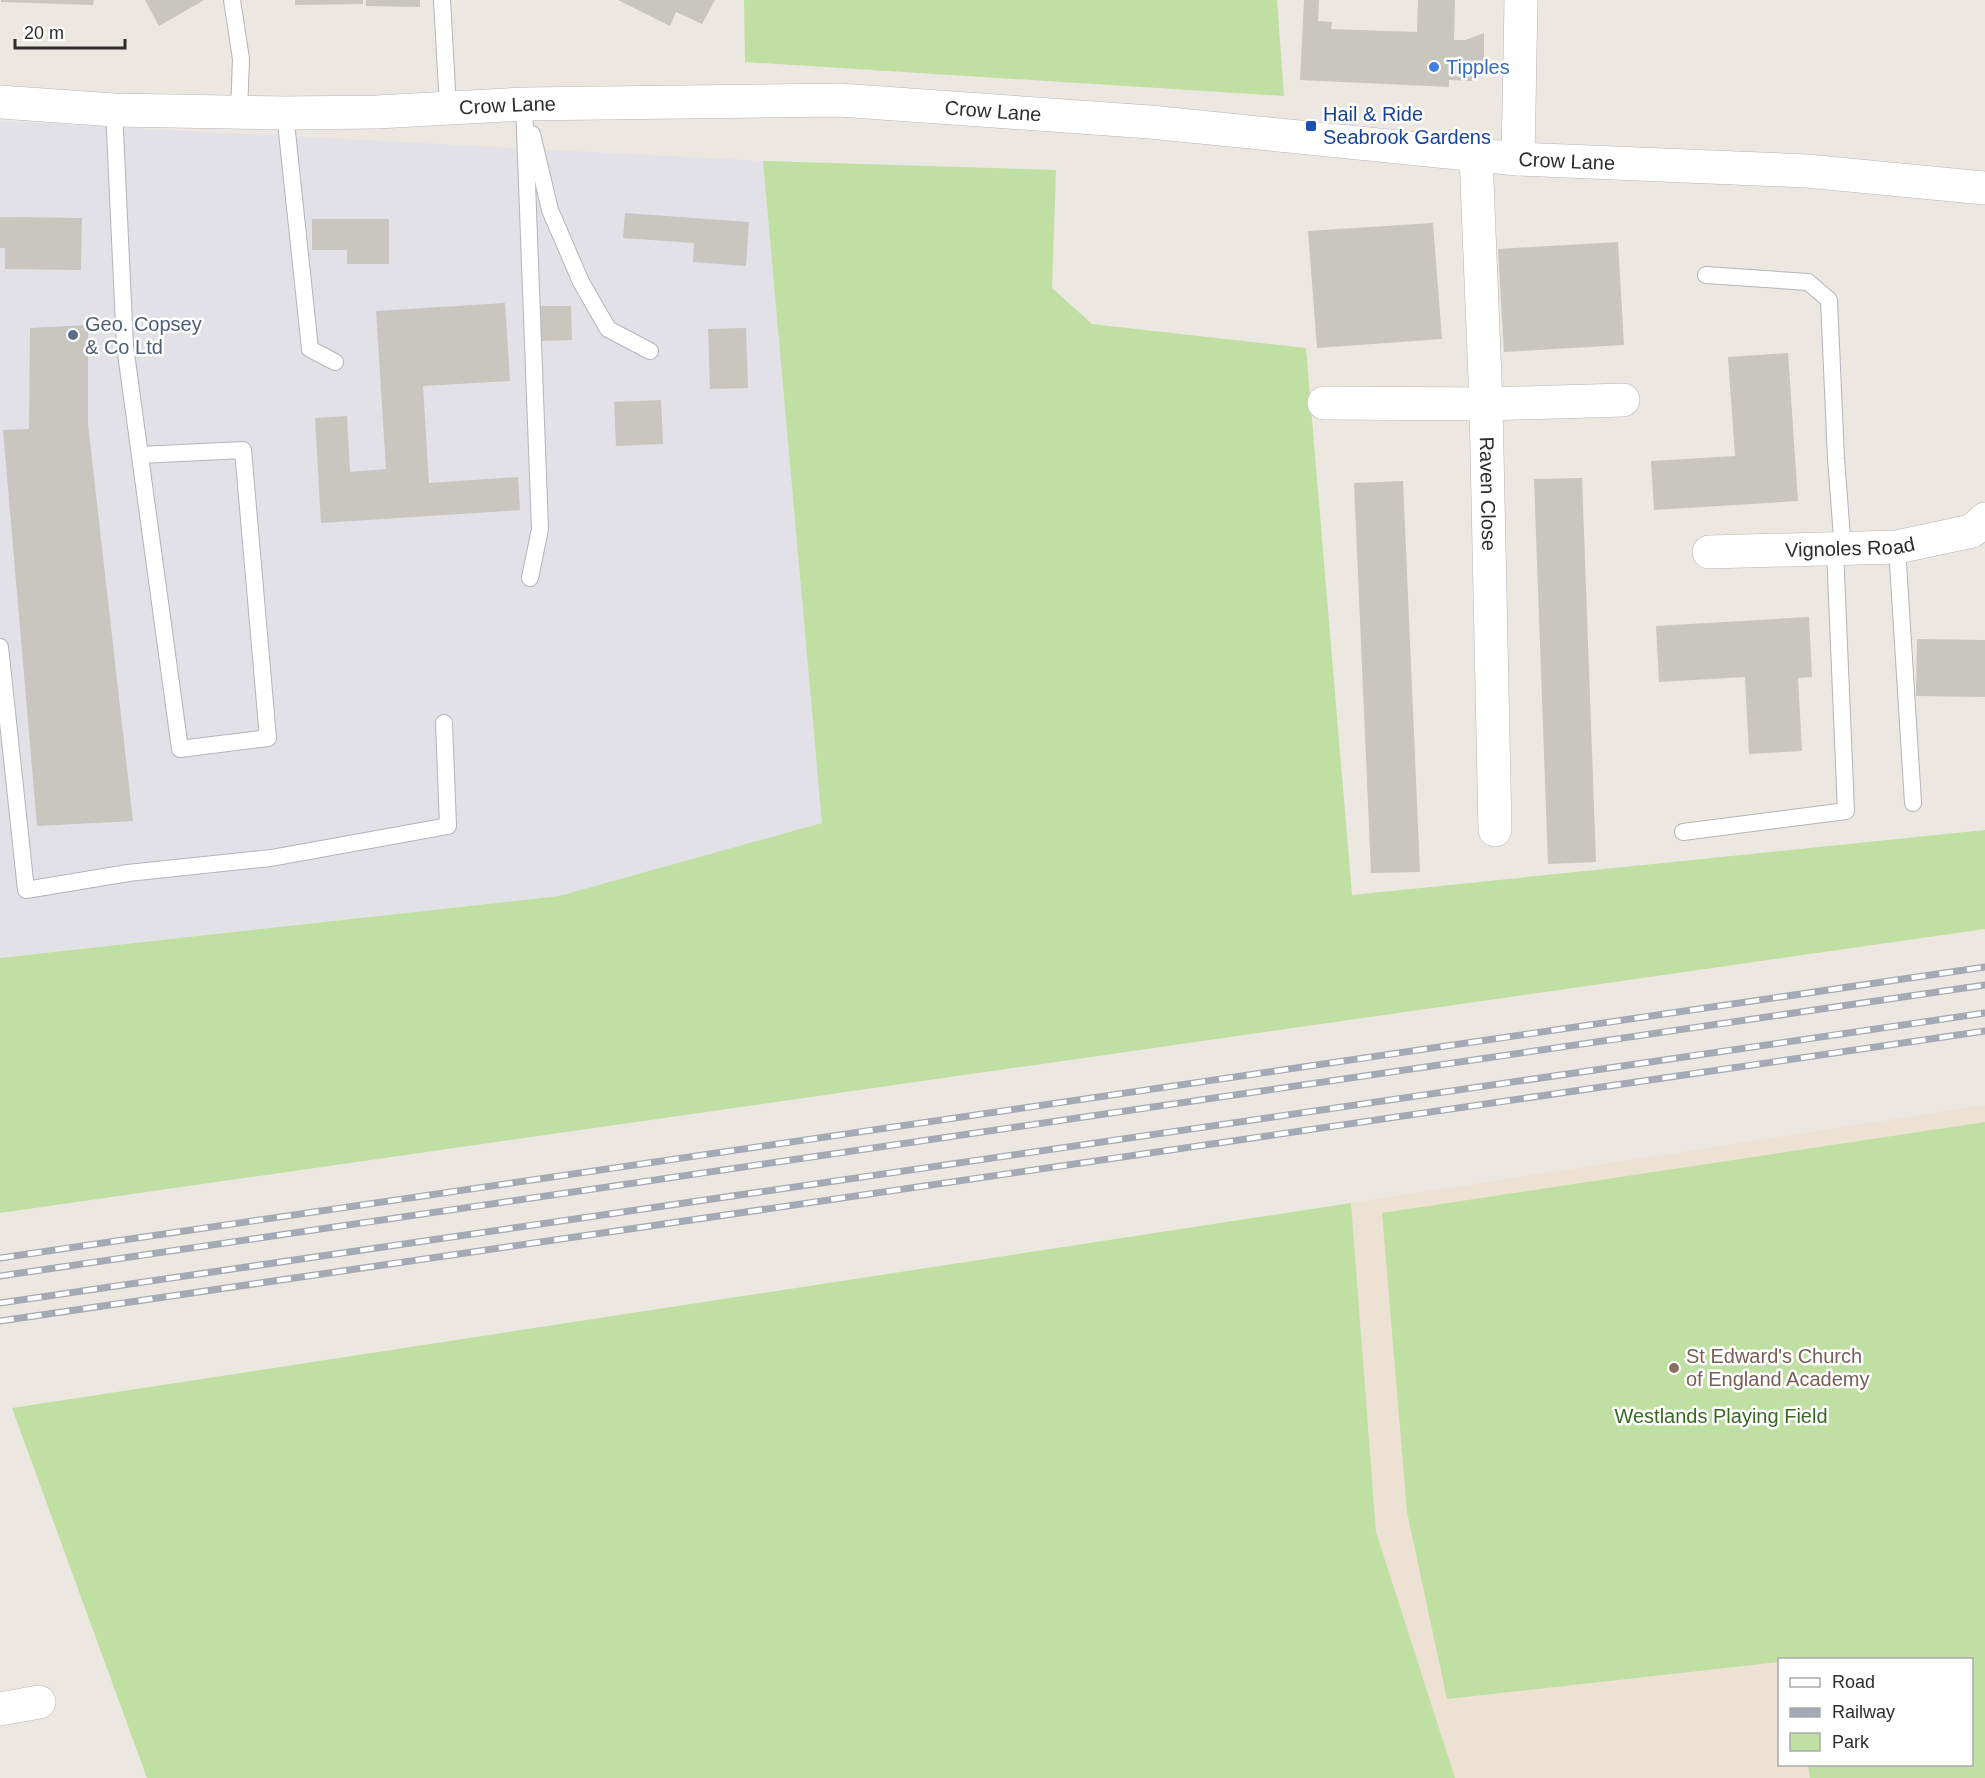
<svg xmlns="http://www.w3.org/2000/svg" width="1985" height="1778" font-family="Helvetica,sans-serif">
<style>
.industrial{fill:#e2e1e7}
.education{fill:#ede1d3;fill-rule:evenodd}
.green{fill:#c0dfa3}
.building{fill:#c9c5bf}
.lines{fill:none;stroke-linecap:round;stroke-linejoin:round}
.lane-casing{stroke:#b2b5bc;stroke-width:18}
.street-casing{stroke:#b2b5bc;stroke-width:34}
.secondary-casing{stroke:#b2b5bc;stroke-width:34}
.lane{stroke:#fff;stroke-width:16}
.street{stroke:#fff;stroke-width:33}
.secondary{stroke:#fff;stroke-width:33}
.rail-casing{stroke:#a4a9b6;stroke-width:7}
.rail{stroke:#fff;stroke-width:4.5;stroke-dasharray:14;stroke-linecap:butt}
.shop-dot{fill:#3f7fe0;stroke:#fff;stroke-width:2}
.transit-dot{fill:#1a4fb4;stroke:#fff;stroke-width:2}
.service-dot{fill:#5c6f8a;stroke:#fff;stroke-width:2}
.education-dot{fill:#8d6e63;stroke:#fff;stroke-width:2}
.labels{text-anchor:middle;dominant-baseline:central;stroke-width:5;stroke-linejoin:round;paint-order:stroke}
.shop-label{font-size:20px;fill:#366cbe;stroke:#fff;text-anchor:start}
.street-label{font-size:20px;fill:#2d2d2d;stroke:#fff}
.transit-label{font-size:20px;fill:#164399;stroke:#fff;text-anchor:start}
.service-label{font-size:20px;fill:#4e5e75;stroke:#fff;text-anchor:start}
.education-label{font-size:20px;fill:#785e54;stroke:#fff;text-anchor:start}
.park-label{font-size:20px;fill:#396622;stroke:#fff}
</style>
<rect width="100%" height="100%" fill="#ede7e1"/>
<path class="industrial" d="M0 121 763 161 823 823 559 896 0 958Z"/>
<path class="education" d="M1985 1105V1778H1455L1376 1532 1351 1203ZM1780 1660H1972V1764H1780Z"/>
<path class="green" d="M744 0H1277L1284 96 745 62Z
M763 161 1056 170 1052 288 1092 324 1306 348 1352 895 1985 830V929L0 1213V958L559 896 822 823Z
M1985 1122V1778H1810L1808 1765 1972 1764V1660H1780L1779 1662 1447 1699 1407 1512 1382 1213Z
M1351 1203 1376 1532 1455 1778H147L12 1408Z"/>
<path class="building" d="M1 0H94L93 5 1 2Z
M145 0H204L159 26Z
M295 0H363V4L295 5Z
M366 0H420V7L366 6Z
M618 0H715L702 24 676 12 670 26Z
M1304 0H1319L1318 21 1332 22 1331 29 1417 32 1418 0H1455L1454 40H1465L1484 33V63H1472V81L1449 80V87L1300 80Z
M625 213 749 222 746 266 693 262 694 243 623 238Z
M0 217 82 218 81 270 5 269V248H0Z
M312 219H389V264H347V250H312Z
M1433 223 1442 339 1317 348 1308 231Z
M1618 242 1624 345 1504 352 1498 249Z
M505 303 510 381 423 386 429 483 518 477 520 510 321 523 315 418 347 416 350 472 386 469 376 311Z
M539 306H571L572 340 539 341Z
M88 325V424L133 821 37 826 3 430 29 429 30 328Z
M746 328 748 388 710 389 708 329Z
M1788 353 1798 501 1654 510 1651 461 1735 456 1728 357Z
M661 400 663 444 616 446 614 402Z
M1582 478 1596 862 1548 864 1534 479Z
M1403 481 1420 872 1371 873 1354 483Z
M1809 617 1812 677 1798 678 1802 751 1749 754 1745 677 1659 682 1656 626Z
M1917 639 1985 640V697L1916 696Z"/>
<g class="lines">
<g class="lane-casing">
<path id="lane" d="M232 0 241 59 239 112
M442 0 448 108
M524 104 540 529 530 578
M114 110 125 346 180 749 268 738 243 450 140 455
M285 113 310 349 335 362
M532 134 550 210 581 282 608 329 650 351
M1706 275 1808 282 1829 300 1836 459 1843 550
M1897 547 1913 803
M0 647 26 890 128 873 271 858 448 826 444 723
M1683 832 1846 811 1835 550"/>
</g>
<g class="street-casing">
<g id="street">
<path id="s1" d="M1476 156 1486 404 1495 830"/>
<path d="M1518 159 1521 0"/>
<path d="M1324 403 1486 404 1623 400"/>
<path id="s2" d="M1709 552 1897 547 1972 531 1985 519"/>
<path d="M0 1709 39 1702"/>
</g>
</g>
<g class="secondary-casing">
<g id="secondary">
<path id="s3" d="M0 102 114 110 285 113 377 112 524 104 839 100 1150 122 1518 159 1807 171 1985 188"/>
</g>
</g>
<use href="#lane" class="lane"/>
<use href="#street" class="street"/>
<use href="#secondary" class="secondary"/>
<g class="rail-casing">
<path id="rail" d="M0 1258 1985 967
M0 1276 1985 985
M0 1303 1985 1013
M0 1321 1985 1031"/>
</g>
<use href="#rail" class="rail"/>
</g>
<circle class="shop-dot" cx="1434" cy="67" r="6"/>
<rect class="transit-dot" x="1305" y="120" width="12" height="12" rx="3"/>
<circle class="service-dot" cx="73" cy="335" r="6"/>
<circle class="education-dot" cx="1674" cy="1368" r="6"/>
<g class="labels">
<g class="shop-label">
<text x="1446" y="67">Tipples</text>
</g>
<g class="street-label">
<text stroke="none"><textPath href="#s3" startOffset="508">Crow Lane</textPath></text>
<text stroke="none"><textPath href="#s3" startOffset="994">Crow Lane</textPath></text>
<text stroke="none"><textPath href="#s3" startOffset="1570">Crow Lane</textPath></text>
<text stroke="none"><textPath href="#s1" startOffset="338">Raven Close</textPath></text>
<text stroke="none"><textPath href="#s2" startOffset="141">Vignoles Road</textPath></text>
</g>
<g class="transit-label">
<text x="1323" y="114">Hail &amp; Ride<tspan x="1323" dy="23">Seabrook Gardens</tspan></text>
</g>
<g class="service-label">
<text x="85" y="324">Geo. Copsey<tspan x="85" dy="23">&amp; Co Ltd</tspan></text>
</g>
<g class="education-label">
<text x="1686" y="1356">St Edward's Church<tspan x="1686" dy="23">of England Academy</tspan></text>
</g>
<g class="park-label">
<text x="1721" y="1416">Westlands Playing Field</text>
</g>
</g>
<rect x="1778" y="1658" width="195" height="108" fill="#ffffff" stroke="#ababab" stroke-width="1.5"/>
<rect x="1790" y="1678" width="30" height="9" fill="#ffffff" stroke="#ababab" stroke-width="1.5"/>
<text x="1832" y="1688" font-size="18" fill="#2d2d2d">Road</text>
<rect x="1790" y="1708" width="30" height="9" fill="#a4a9b6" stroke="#ababab" stroke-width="1.5"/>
<text x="1832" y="1718" font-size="18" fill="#2d2d2d">Railway</text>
<rect x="1790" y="1733" width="30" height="18" fill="#c0dfa3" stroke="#ababab" stroke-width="1.5"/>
<text x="1832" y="1748" font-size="18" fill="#2d2d2d">Park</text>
<path d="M15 39v9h110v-9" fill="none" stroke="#2d2d2d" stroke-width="3"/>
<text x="24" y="39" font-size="18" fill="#2d2d2d" stroke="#ffffff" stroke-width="4.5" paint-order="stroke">20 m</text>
</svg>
